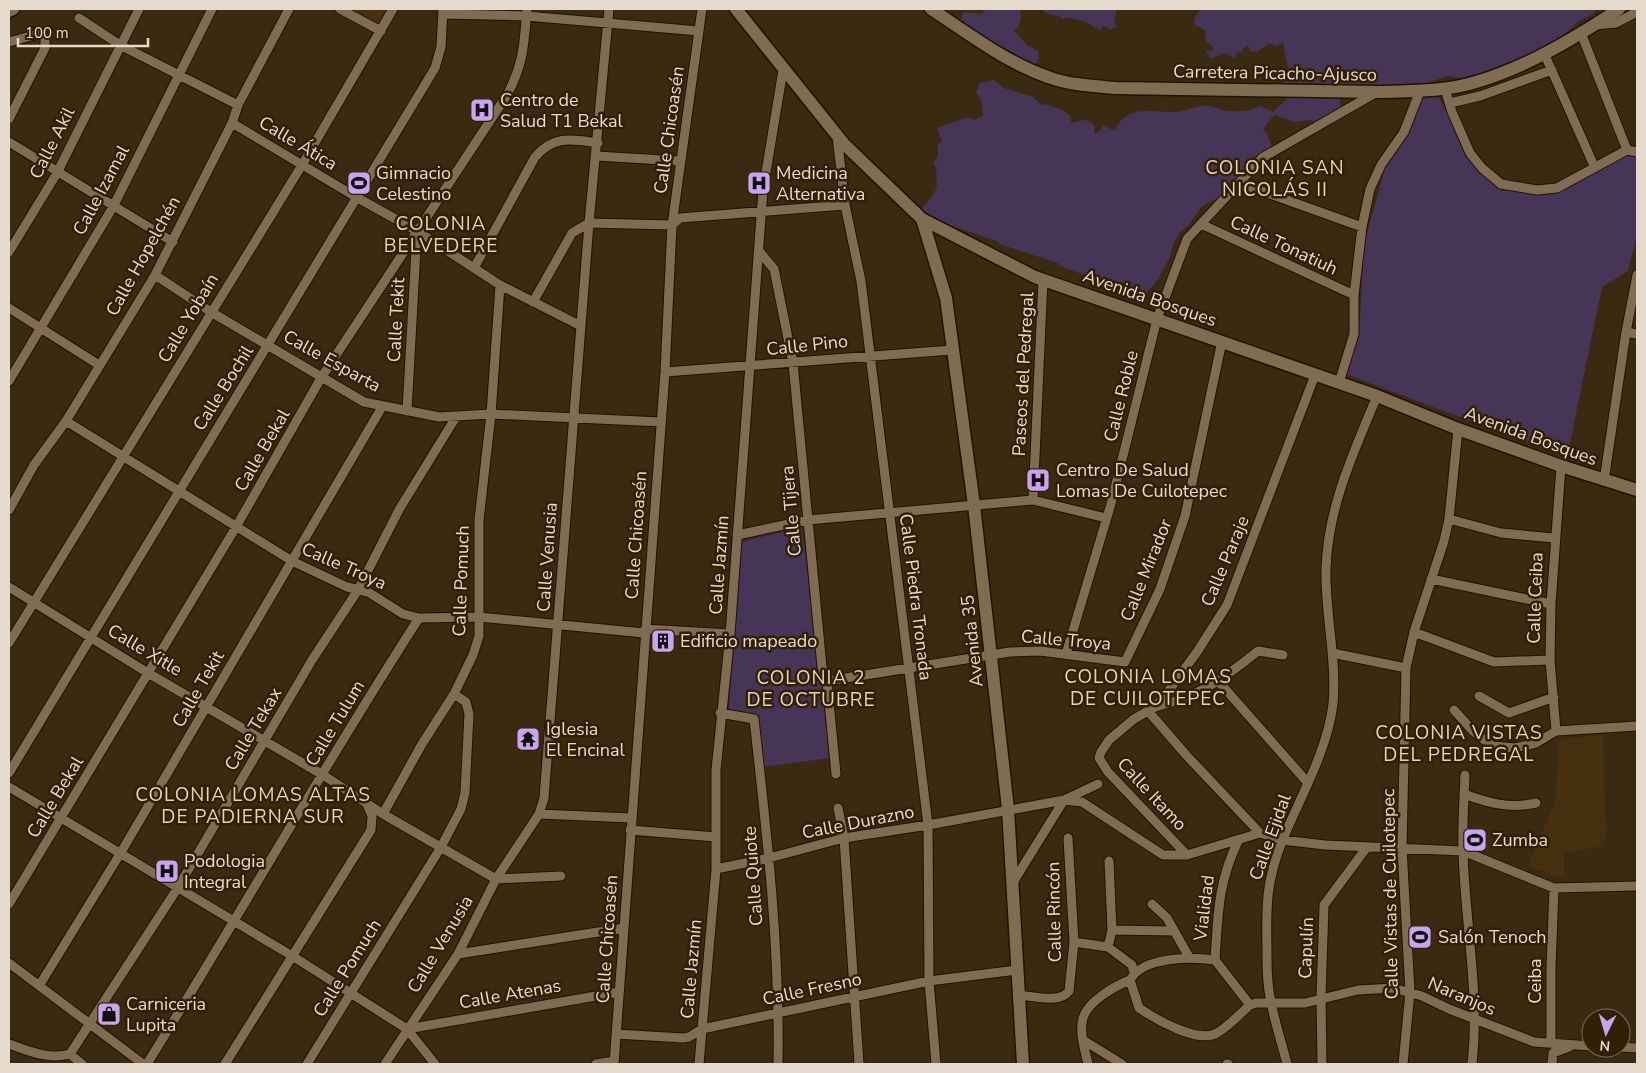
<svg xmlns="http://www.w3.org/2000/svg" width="1646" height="1073" font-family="'Nunito Sans',sans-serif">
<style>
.built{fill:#463010}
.green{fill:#463557}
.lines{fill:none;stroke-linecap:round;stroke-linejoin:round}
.street-casing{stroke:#221200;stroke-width:11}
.secondary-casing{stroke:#221200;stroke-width:15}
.street{stroke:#806c52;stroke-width:9}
.secondary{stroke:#806c52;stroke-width:12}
.labels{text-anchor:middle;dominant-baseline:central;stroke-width:5;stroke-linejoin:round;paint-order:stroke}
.street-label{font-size:18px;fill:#e6dacc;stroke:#312007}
.poi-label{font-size:18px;fill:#e6dacc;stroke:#312007;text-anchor:start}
.neighbourhood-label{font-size:19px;letter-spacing:1px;fill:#e9d2b6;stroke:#312007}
</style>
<rect width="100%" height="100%" fill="#3b2a12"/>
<path class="built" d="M343 9H392L381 30Z
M1603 735 1606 836 1598 847 1564 853V879L1528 866 1556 800 1558 740Z"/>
<path class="green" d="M987 9H1020C1022 16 1021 26 1014 31L1028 46 1039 51 1038 61 1035 64 1023 59 1005 56 960 21 964 12 981 14Z
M1045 9H1117L1114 23 1118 26 1109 30 1107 27 1101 26V31L1084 21 1065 17 1063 20 1061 17 1043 12Z
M1200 9H1596L1593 14 1577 22 1562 37 1533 57 1469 80 1448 76 1424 84 1418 91 1409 85H1386L1378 90 1340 94V109L1331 123 1309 120 1295 122 1274 115 1263 129 1267 134 1273 149 1241 178 1226 185 1222 196 1202 206 1188 226 1180 232 1173 244 1170 257 1155 284 1149 289 1145 298 1058 265V263L999 244V242L933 219 920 212C925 203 937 194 937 184 937 178 935 174 937 167L933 164 938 156V144L942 141 937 128 968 117 974 120 983 116 981 100 976 92 980 83 994 80 1004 88 1033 97 1043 106 1045 104 1063 110 1071 117V123C1085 121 1084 116 1095 126L1094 134 1100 131 1103 125 1115 131C1125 104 1151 112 1174 112 1185 112 1194 106 1205 106 1213 105 1220 110 1227 111 1238 112 1251 111 1261 106L1273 112 1287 99 1281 80 1288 68 1283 43 1275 46 1270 43 1257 52 1250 51 1248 45 1242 49 1244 53 1238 52 1234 58 1224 53 1211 59 1206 51 1213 50V47L1206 41 1205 30 1195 25 1194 20Z
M1438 96 1477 169 1504 188 1558 190 1627 153 1637 157V236L1628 271 1602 287 1567 457 1340 372 1360 319 1364 245 1385 168 1408 132 1410 99Z
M802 527 830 758 762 767 759 715 729 712 737 543Z"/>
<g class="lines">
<g class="street-casing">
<path id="street" d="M340 9 381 31
M444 14 526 16 699 31
M79 18 120 45 238 105
M1595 25 1616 23 1637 12
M1581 33 1627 150
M9 42 41 33 45 38V48L9 119
M1544 53 1595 168
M1445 89 1452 112 1470 153 1482 168 1501 184 1537 190 1557 188 1627 150 1637 152
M1450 103 1480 96 1552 70
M232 123 356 197 417 231 500 285 581 326
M837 136 845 205 861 281 928 825 929 981 936 1064
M9 142 173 242
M596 156 680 161
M1239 183 1362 227
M1201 224 1354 295
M759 251 774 269 793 363 822 667 827 681 836 774
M9 252 57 173 139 9
M474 268 535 157C554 135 571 139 598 143
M155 275 211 312 364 402 439 417 491 414 661 422
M533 302 572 233 589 223 672 225 680 218 845 205
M9 308 99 365
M1626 332 1637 334
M665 372 952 350
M9 381 113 207 212 9
M1339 383 1354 334V295L1362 227 1370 189 1381 165 1404 132 1420 91
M407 411 417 231
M66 421 292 561 347 587 368 592 403 614 419 618 479 617 644 633
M1604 481 1626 332 1637 275
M1033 500 1043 280
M9 510 34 465 66 421 155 275 232 123 238 105 289 9
M1449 519 1501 533 1554 538
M737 535 808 520 1033 500 1106 518
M1431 579 1551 604
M9 587 148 673 323 775 383 814 496 879 561 876
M645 629 730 634
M1414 632 1494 662 1550 660
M9 643 302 165 393 9
M1332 653 1406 668
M1066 654 1111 504 1157 319 1187 239 1262 158 1377 92
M827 681 1010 652 1040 651 1125 662 1160 589 1185 516 1222 341
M1219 682 1308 783
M1479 696 1509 713 1554 697
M1155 707C1200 696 1223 679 1258 651L1283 655
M1454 710 1473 731 1492 746 1515 748 1536 743 1556 731 1637 726
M1148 711 1187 756 1260 833
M720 713 754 719C767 834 780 949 778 1064
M1556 731 1550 660 1551 604 1561 466
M9 773 435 68 441 47 443 9
M1465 775C1464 801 1462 826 1463 852 1465 922 1480 994 1472 1064
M9 787 294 957 407 1029 435 1064
M1464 794C1488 803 1510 809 1536 803
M838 808 844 838 859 1064
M383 814 422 744 454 694 473 655 479 636V520L491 414 500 285
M539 814 631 818
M630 830 716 837
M1187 855 1108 772 1099 758 1101 752 1109 740 1134 719 1155 707 1167 693 1197 652 1227 605 1315 375
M716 869 769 858 844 838 928 825 1064 800 1082 802 1163 855H1187L1260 833 1282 840 1325 845 1463 851 1554 888 1637 886
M1012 884 1064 800 1098 784
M9 904 236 527 321 378 507 95C524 63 524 44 527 9
M1152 904 1167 918 1189 957
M1112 930 1174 931
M1074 942 1108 947 1132 965 1134 973
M1108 947 1112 930 1109 861
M458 954 624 928
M1215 960C1218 914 1218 883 1238 841
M1215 960 1250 1005
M9 963 143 1064
M1130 980 1139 1008C1155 1019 1198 1044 1217 1033 1229 1026 1240 1014 1250 1005L1256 1003H1305L1358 990 1393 988 1422 996 1449 1009 1534 1042 1591 1046
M39 986 120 854 382 407
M1018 995C1033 996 1060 1004 1069 991L1074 942 1068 838
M407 1029 619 992
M616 1034 683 1038 689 1037 702 1029 929 981 1017 970
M1083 1040 1122 1064
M9 1044C29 1051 49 1060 70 1054L82 1064
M1551 1044V968L1554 888
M1621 1047 1637 1048
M70 1054 177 889 312 660 358 590 400 508 456 417
M147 1064C239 916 325 764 419 618
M225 1064 371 830 372 816 367 804
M307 1064 441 847 461 809 465 793 469 714 466 702 454 694
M385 1064 458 954 496 879 539 814 544 798 589 223 609 9
M596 1064 614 1061
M614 1064 665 372 672 225 702 9
M699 1064 716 869V770L730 634 763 190 783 70
M1088 1064C1085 1050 1079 1032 1083 1018 1088 1001 1115 986 1130 980 1143 956 1192 957 1215 960
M1227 1064H1228
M1287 1064C1282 1044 1275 1023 1271 1002 1267 984 1267 968 1267 950 1266 905 1266 881 1283 839 1301 795 1327 752 1333 704 1337 659 1325 614 1326 569 1328 506 1354 452 1377 396
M1322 1064 1321 997 1324 905 1367 847
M1403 1064 1410 992 1402 848 1406 668 1414 632 1444 541 1449 519 1458 429
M1552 1064 1553 1053 1569 1047"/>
</g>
<g class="secondary-casing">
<path id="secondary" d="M736 9 844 144 922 219 1035 277 1377 396 1458 429 1561 466 1637 490
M931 9C968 33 1005 62 1048 77 1069 85 1094 86 1116 88L1377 92C1410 91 1444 92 1476 82 1527 67 1575 38 1619 9
M9 11 13 9
M922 219 946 298 974 505 1008 809 1023 1064"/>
</g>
<use href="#street" class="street"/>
<use href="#secondary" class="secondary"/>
</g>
<defs>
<g id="hospital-square" transform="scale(1.25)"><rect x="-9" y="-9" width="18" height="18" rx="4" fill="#c9a5ee" stroke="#312007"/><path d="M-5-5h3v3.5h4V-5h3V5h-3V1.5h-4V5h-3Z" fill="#111"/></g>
<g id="stadium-square" transform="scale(1.25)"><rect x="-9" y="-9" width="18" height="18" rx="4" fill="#c9a5ee" stroke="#312007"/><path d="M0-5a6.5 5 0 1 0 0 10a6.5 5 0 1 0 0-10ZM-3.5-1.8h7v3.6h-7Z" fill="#111"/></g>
<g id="building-square" transform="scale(1.25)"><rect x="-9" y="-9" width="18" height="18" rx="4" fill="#c9a5ee" stroke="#312007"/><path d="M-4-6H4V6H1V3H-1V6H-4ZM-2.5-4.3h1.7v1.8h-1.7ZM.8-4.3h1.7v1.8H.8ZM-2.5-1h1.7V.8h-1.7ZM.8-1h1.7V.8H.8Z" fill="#111"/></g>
<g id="temple-square" transform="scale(1.25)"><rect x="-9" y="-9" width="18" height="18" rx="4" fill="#c9a5ee" stroke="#312007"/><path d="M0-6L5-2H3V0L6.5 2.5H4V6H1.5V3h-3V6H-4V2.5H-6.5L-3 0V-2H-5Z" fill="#111"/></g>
<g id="shop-square" transform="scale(1.25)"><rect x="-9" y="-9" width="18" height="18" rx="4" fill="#c9a5ee" stroke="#312007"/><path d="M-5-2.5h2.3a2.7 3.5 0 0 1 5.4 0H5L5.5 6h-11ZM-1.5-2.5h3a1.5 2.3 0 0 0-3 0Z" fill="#111"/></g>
</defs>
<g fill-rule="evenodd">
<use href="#hospital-square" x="482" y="110"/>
<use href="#stadium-square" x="359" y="183"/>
<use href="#hospital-square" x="759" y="183"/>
<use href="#hospital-square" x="1038" y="480"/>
<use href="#building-square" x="663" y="641"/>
<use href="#temple-square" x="528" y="739"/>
<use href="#stadium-square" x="1475" y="840"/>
<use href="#hospital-square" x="167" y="871"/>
<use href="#stadium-square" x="1420" y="937"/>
<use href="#shop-square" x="109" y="1014"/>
</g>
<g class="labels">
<g class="street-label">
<text transform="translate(1275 73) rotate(1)">Carretera Picacho-Ajusco</text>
<text transform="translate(669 130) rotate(-82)">Calle Chicoasén</text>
<text transform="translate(52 143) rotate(-63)">Calle Akil</text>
<text transform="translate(298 143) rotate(31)">Calle Ática</text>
<text transform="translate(101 190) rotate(-62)">Calle Izamal</text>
<text transform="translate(1284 245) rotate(25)">Calle Tonatiuh</text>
<text transform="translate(143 256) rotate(-61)">Calle Hopelchén</text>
<text transform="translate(1150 298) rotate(19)">Avenida Bosques</text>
<text transform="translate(188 318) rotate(-59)">Calle Yobaín</text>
<text transform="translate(396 320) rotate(-87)">Calle Tekit</text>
<text transform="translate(807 345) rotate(-6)">Calle Pino</text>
<text transform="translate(332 361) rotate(29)">Calle Esparta</text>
<text transform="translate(1023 374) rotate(-87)">Paseos del Pedregal</text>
<text transform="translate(223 388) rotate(-58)">Calle Bochil</text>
<text transform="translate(1121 396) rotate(-76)">Calle Roble</text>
<text transform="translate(1531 436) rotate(20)">Avenida Bosques</text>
<text transform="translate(262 450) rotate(-60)">Calle Bekal</text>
<text transform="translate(791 511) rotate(-95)">Calle Tijera</text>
<text transform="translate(636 535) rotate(-86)">Calle Chicoasén</text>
<text transform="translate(547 557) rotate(-86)">Calle Venusia</text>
<text transform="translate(1225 561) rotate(-67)">Calle Paraje</text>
<text transform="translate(719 565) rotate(-86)">Calle Jazmín</text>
<text transform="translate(344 566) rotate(24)">Calle Troya</text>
<text transform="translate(1146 570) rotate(-68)">Calle Mirador</text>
<text transform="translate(461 581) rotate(-88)">Calle Pomuch</text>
<text transform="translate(916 597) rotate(83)">Calle Piedra Tronada</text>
<text transform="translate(1535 598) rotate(-88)">Calle Ceiba</text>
<text transform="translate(1066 640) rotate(5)">Calle Troya</text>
<text transform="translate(972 641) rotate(-96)">Avenida 35</text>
<text transform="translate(145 650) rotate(31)">Calle Xitle</text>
<text transform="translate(198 689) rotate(-60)">Calle Tekit</text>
<text transform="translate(335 723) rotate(-59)">Calle Tulum</text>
<text transform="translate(253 729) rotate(-59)">Calle Tekax</text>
<text transform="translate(1152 794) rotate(47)">Calle Itamo</text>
<text transform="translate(55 797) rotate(-59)">Calle Bekal</text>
<text transform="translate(858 822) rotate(-11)">Calle Durazno</text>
<text transform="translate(1270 837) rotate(-70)">Calle Ejidal</text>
<text transform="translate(753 876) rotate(-94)">Calle Quiote</text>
<text transform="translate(1390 894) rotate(-91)">Calle Vistas de Cuilotepec</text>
<text transform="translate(1204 908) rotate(-83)">Vialidad</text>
<text transform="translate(1054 912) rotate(-91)">Calle Rincón</text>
<text transform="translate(607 939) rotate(-86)">Calle Chicoasén</text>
<text transform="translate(440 944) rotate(-59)">Calle Venusia</text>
<text transform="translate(1306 948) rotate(-88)">Capulín</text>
<text transform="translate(347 968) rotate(-58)">Calle Pomuch</text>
<text transform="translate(691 969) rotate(-85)">Calle Jazmín</text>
<text transform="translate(1535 981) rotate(-90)">Ceiba</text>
<text transform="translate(812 989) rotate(-12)">Calle Fresno</text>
<text transform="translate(510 994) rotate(-10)">Calle Atenas</text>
<text transform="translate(1462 996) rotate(23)">Naranjos</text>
</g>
<g class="poi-label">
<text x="500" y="100">Centro de<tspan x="500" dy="21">Salud T1 Bekal</tspan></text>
<text x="376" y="173">Gimnacio<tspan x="376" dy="21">Celestino</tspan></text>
<text x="776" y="173">Medicina<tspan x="776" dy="21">Alternativa</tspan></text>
<text x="1056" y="470">Centro De Salud<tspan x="1056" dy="21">Lomas De Cuilotepec</tspan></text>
<text x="680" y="641">Edificio mapeado</text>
<text x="546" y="729">Iglesia<tspan x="546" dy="21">El Encinal</tspan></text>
<text x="1492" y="840">Zumba</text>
<text x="184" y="861">Podologia<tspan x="184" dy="21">Integral</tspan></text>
<text x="1438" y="937">Salón Tenoch</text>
<text x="126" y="1004">Carniceria<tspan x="126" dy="21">Lupita</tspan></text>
</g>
<g class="neighbourhood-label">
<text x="1275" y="168">COLONIA SAN<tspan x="1275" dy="22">NICOLÁS II</tspan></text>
<text x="441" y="224">COLONIA<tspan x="441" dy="22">BELVEDERE</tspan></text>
<text x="1148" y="677">COLONIA LOMAS<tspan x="1148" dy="22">DE CUILOTEPEC</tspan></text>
<text x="811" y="678">COLONIA 2<tspan x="811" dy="22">DE OCTUBRE</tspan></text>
<text x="1459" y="733">COLONIA VISTAS<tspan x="1459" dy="22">DEL PEDREGAL</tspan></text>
<text x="253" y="795">COLONIA LOMAS ALTAS<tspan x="253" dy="22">DE PADIERNA SUR</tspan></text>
</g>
</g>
<rect width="1646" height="1073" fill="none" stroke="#e6dacc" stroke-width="20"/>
<g transform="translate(1606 1033) rotate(185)"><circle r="24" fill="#312007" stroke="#796a56"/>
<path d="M0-4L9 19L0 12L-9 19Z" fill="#c9a5ee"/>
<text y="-8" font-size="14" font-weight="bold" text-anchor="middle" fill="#e6dacc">N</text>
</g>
<path d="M18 38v8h130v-8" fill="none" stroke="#e6dacc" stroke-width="2.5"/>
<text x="25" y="38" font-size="15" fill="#e6dacc" stroke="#312007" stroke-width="4" paint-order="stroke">100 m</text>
</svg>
